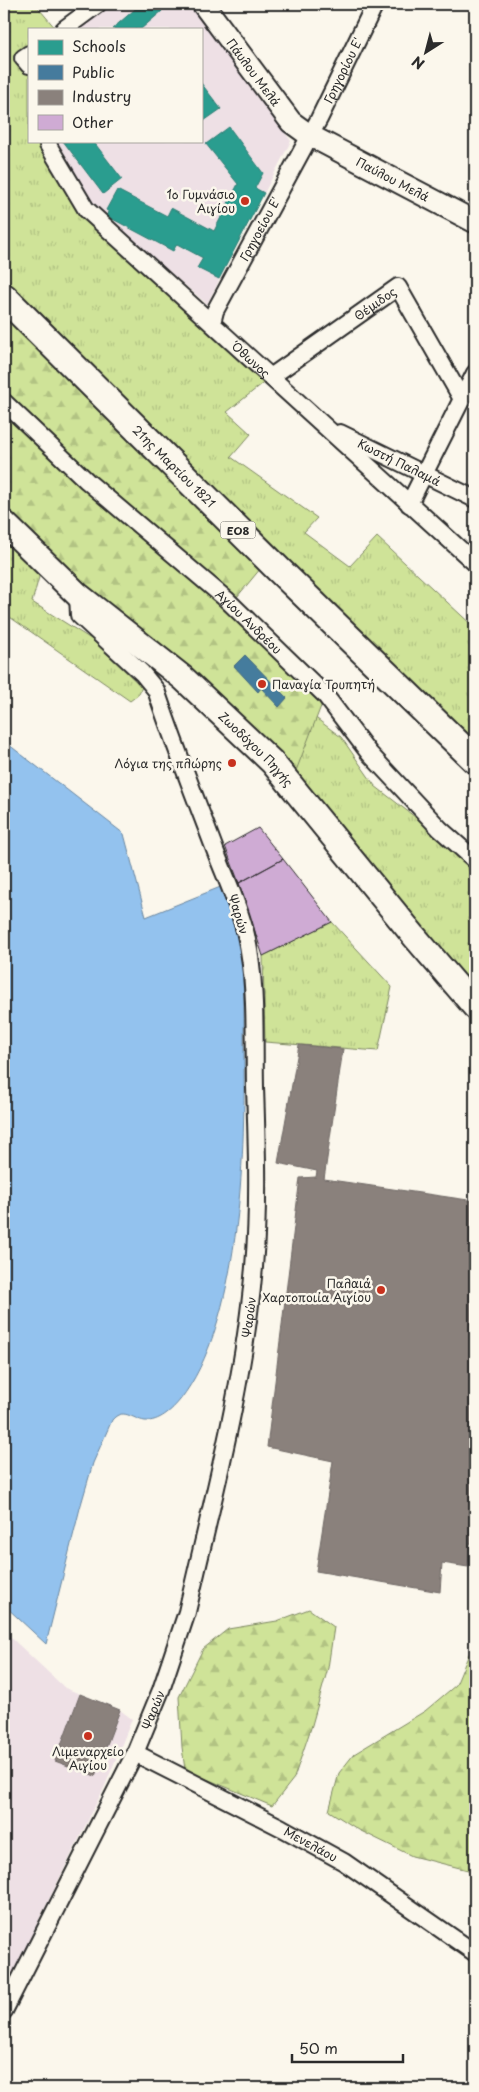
<svg xmlns="http://www.w3.org/2000/svg" width="479" height="2092" font-family="'Playpen Sans',sans-serif">
<style>
.built{fill:#eee0e5}
.grass{fill:url(#grass-tufts);stroke:#7d8762}
.forest{fill:url(#forest-firs);stroke:#7d8762}
.water{fill:#93c2ee;stroke:#6986a0}
.schools{fill:#2a9d8f;stroke:#2a7b71}
.public{fill:#457b9d;stroke:#3d637b}
.industry{fill:#8a817c;stroke:#6e6764}
.building{fill:#cfabd4;stroke:#2b2b2b}
.lines{fill:none;stroke-linecap:round;stroke-linejoin:round}
.minor-casing{stroke:#2b2b2b;stroke-width:20}
.tertiary-casing{stroke:#2b2b2b;stroke-width:25}
.secondary-casing{stroke:#2b2b2b;stroke-width:28}
.primary-casing{stroke:#2b2b2b;stroke-width:30}
.minor{stroke:#fbf7ec;stroke-width:16}
.tertiary{stroke:#fbf7ec;stroke-width:21}
.secondary{stroke:#fbf7ec;stroke-width:24}
.primary{stroke:#fbf7ec;stroke-width:26}
.poi-dot{fill:#c8321e;stroke:#fbf7ec;stroke-width:2}
.labels{text-anchor:middle;dominant-baseline:central;stroke-width:5;stroke-linejoin:round;paint-order:stroke}
.shield{fill:#fbf7ec;stroke:#696865;stroke-width:1}
.shield-label{font-size:11px;font-weight:bold;fill:#2b2b2b}
.street-label{font-size:12px;fill:#2b2b2b;stroke:#fbf7ec}
.poi-label{font-size:12px;fill:#2b2b2b;stroke:#fbf7ec;text-anchor:end}
</style>
<defs>
<pattern id="grass-tufts" width="24" height="20" patternUnits="userSpaceOnUse" patternTransform="scale(1.25)"><rect width="24" height="20" fill="#cfe398"/><path d="M3 7l-1-3M5 7V3M7 7l1-3M15 17l-1-3M17 17v-4M19 17l1-3" fill="none" stroke="#b2c383"/></pattern>
<pattern id="forest-firs" width="22" height="20" patternUnits="userSpaceOnUse" patternTransform="scale(1.25)"><rect width="22" height="20" fill="#cfe398"/><path d="M5 1l3.5 6h-7zM16 11l3.5 6h-7z" fill="#b2c383"/></pattern>
</defs>
<rect width="100%" height="100%" fill="#fbf7ec"/>
<filter id="ink" filterUnits="userSpaceOnUse"><feTurbulence type="fractalNoise" baseFrequency=".02" numOctaves="2"/><feDisplacementMap in="SourceGraphic" scale="10" xChannelSelector="R" yChannelSelector="G"/><feConvolveMatrix kernelMatrix="1 2 1 2 8 2 1 2 1" color-interpolation-filters="sRGB"/></filter>
<g filter="url(#ink)">
<path class="built" d="M111 4H190L291 141 207 304 90 204 55 143 56 141H201V29H77Z
M4 1631 65 1688 120 1710 132 1719 105 1786 4 1991Z"/>
<path class="grass" d="M4 4H35L56 29H29V141H49L86 209 272 376 227 412 251 434 231 457 317 518 304 532 350 566 377 537 475 628V745L4 281Z
M4 533 41 570 32 602 91 639 142 687 138 695 130 701 4 613Z
M309 713 341 737 375 786 415 817 475 870V976L468 986 285 767Z
M332 922 392 987 378 1051 265 1042 263 956Z"/>
<path class="forest" d="M4 294 261 568 227 609 323 701 294 776 86 591 4 513Z
M309 1609 334 1627 328 1668 312 1725 294 1778 272 1806 185 1770 182 1747 179 1697 203 1649 228 1629 277 1621Z
M475 1647V1869L468 1870 412 1856 359 1830 329 1811 339 1773 354 1754 425 1711 456 1685 469 1654Z"/>
<path class="water" d="M4 741 124 834 146 917 223 886C230 906 238 926 240 947 245 985 244 1023 244 1061 245 1156 240 1324 180 1400 172 1410 159 1422 145 1421 132 1419 123 1407 112 1420L93 1463 80 1508 46 1644 4 1605Z"/>
<path class="schools" d="M141 4H156L162 11 141 29H112Z
M201 83 221 109 201 123Z
M229 127 263 173 255 188 264 193 219 279 197 268 203 258 177 244 173 251 107 216 109 212 106 210 117 190 167 216 171 208 214 231 238 184 206 144Z
M63 141H93L122 179 103 194Z"/>
<path class="public" d="M245 655 287 698 279 707 261 688 258 692 234 666Z"/>
<path class="industry" d="M299 1045 343 1049 324 1179 475 1201V1544L470 1543 468 1567 442 1563 440 1592 316 1571 333 1461 267 1447 300 1178 316 1177 317 1171 278 1163Z
M80 1694 120 1710 95 1776 55 1761Z"/>
<path class="building" d="M258 828 283 859 239 883 225 846Z
M283 859 332 922 263 956 239 883Z"/>
<g class="lines">
<g class="minor-casing">
<g id="minor">
<path d="M64 29 98 4"/>
<path d="M29 54 23 58 29 65"/>
<path id="s1" d="M49 141 48 145 86 209 475 563"/>
<path id="s2" d="M212 323 215 311 319 119 375 4"/>
<path id="s3" d="M272 376 398 287 462 399"/>
<path id="s4" d="M4 402 87 481 226 599 325 695 369 753 440 829 475 860"/>
<path id="s5" d="M340 433 475 499"/>
<path d="M409 504 475 373"/>
<path id="s6" d="M135 1753 282 1828 344 1862 475 1953"/>
<path id="s7" d="M4 2011 135 1753 161 1690 187 1612C213 1498 244 1384 254 1267 259 1207 257 1147 255 1087 254 1038 257 983 246 935 239 905 226 879 215 850 195 797 174 744 156 690L142 673 79 615 78 595"/>
</g>
</g>
<g class="tertiary-casing">
<g id="tertiary">
<path id="s8" d="M203 4 291 122 309 135 475 222"/>
</g>
</g>
<g class="secondary-casing">
<g id="secondary">
<path id="s9" d="M4 523 78 595 183 678 272 762 414 936 475 1007"/>
</g>
</g>
<g class="primary-casing">
<g id="primary">
<path id="s10" d="M4 297 279 570 475 760"/>
</g>
</g>
<use href="#minor" class="minor"/>
<use href="#tertiary" class="tertiary"/>
<use href="#secondary" class="secondary"/>
<use href="#primary" class="primary"/>
</g>
</g>
<g class="poi-dot">
<circle cx="245" cy="201" r="5"/>
<circle cx="262" cy="684" r="5"/>
<circle cx="232" cy="763" r="5"/>
<circle cx="381" cy="1290" r="5"/>
<circle cx="88" cy="1736" r="5"/>
</g>
<g class="labels">
<rect class="shield" x="220.5" y="521.5" width="35" height="17" rx="4"/>
<g class="shield-label">
<text x="238" y="530">ΕΟ8</text>
</g>
<g class="street-label">
<text stroke="none"><textPath href="#s2" startOffset="285">Γρηγορίου Ε'</textPath></text>
<text stroke="none"><textPath href="#s8" startOffset="85">Πάυλου Μελά</textPath></text>
<text stroke="none"><textPath href="#s8" startOffset="264">Παύλου Μελά</textPath></text>
<text stroke="none"><textPath href="#s2" startOffset="106">Γρηγοείου Ε'</textPath></text>
<text stroke="none"><textPath href="#s3" startOffset="126">Θέμιδος</textPath></text>
<text stroke="none"><textPath href="#s1" startOffset="302">Όθωνος</textPath></text>
<text stroke="none"><textPath href="#s5" startOffset="66">Κωστή Παλαμά</textPath></text>
<text stroke="none"><textPath href="#s10" startOffset="240">21ης Μαρτίου 1821</textPath></text>
<text stroke="none"><textPath href="#s4" startOffset="329">Αγίου Ανδρέου</textPath></text>
<text stroke="none"><textPath href="#s9" startOffset="339">Ζωοδόχου Πηγής</textPath></text>
<text transform="translate(239 914) rotate(73)">Ψαρών</text>
<text stroke="none"><textPath href="#s7" startOffset="741">Ψαρών</textPath></text>
<text stroke="none"><textPath href="#s7" startOffset="336">Ψαρών</textPath></text>
<text stroke="none"><textPath href="#s6" startOffset="198">Μενελάου</textPath></text>
</g>
<g class="poi-label">
<text x="235" y="194">1ο Γυμνάσιο<tspan x="235" dy="14">Αιγίου</tspan></text>
<text x="272" y="684" text-anchor="start">Παναγία Τρυπητή</text>
<text x="222" y="763">Λόγια της πλώρης</text>
<text x="371" y="1283">Παλαιά<tspan x="371" dy="14">Χαρτοποιία Αιγίου</tspan></text>
<text x="88" y="1751" text-anchor="middle">Λιμεναρχείο<tspan x="88" dy="14">Αιγίου</tspan></text>
</g>
</g>
<rect width="479" height="2092" fill="none" stroke="#fbf7ec" stroke-width="20"/>
<rect x="10" y="10" width="459" height="2072" fill="none" stroke="#2b2b2b" stroke-width="2" filter="url(#ink)"/>
<rect x="28" y="28" width="175" height="115" fill="#fbf7ec" stroke="#a8a59f"/>
<rect x="38" y="40" width="25" height="15" fill="#2a9d8f" stroke="#a8a59f"/>
<text x="72" y="52" font-size="15" fill="#2b2b2b">Schools</text>
<rect x="38" y="65" width="25" height="15" fill="#457b9d" stroke="#a8a59f"/>
<text x="72" y="78" font-size="15" fill="#2b2b2b">Public</text>
<rect x="38" y="90" width="25" height="15" fill="#8a817c" stroke="#a8a59f"/>
<text x="72" y="102" font-size="15" fill="#2b2b2b">Industry</text>
<rect x="38" y="115" width="25" height="15" fill="#cfabd4" stroke="#a8a59f"/>
<text x="72" y="128" font-size="15" fill="#2b2b2b">Other</text>
<g transform="translate(426 52) rotate(216)" stroke="#fbf7ec" stroke-width="4" paint-order="stroke">
<path d="M0-4L9 19L0 12L-9 19Z" fill="#2b2b2b"/>
<text y="-8" font-size="14" font-weight="bold" text-anchor="middle" fill="#2b2b2b">N</text>
</g>
<path d="M292 2054v8h111v-8" fill="none" stroke="#2b2b2b" stroke-width="2.5"/>
<text x="299" y="2054" font-size="15" fill="#2b2b2b" stroke="#fbf7ec" stroke-width="4" paint-order="stroke">50 m</text>
</svg>
